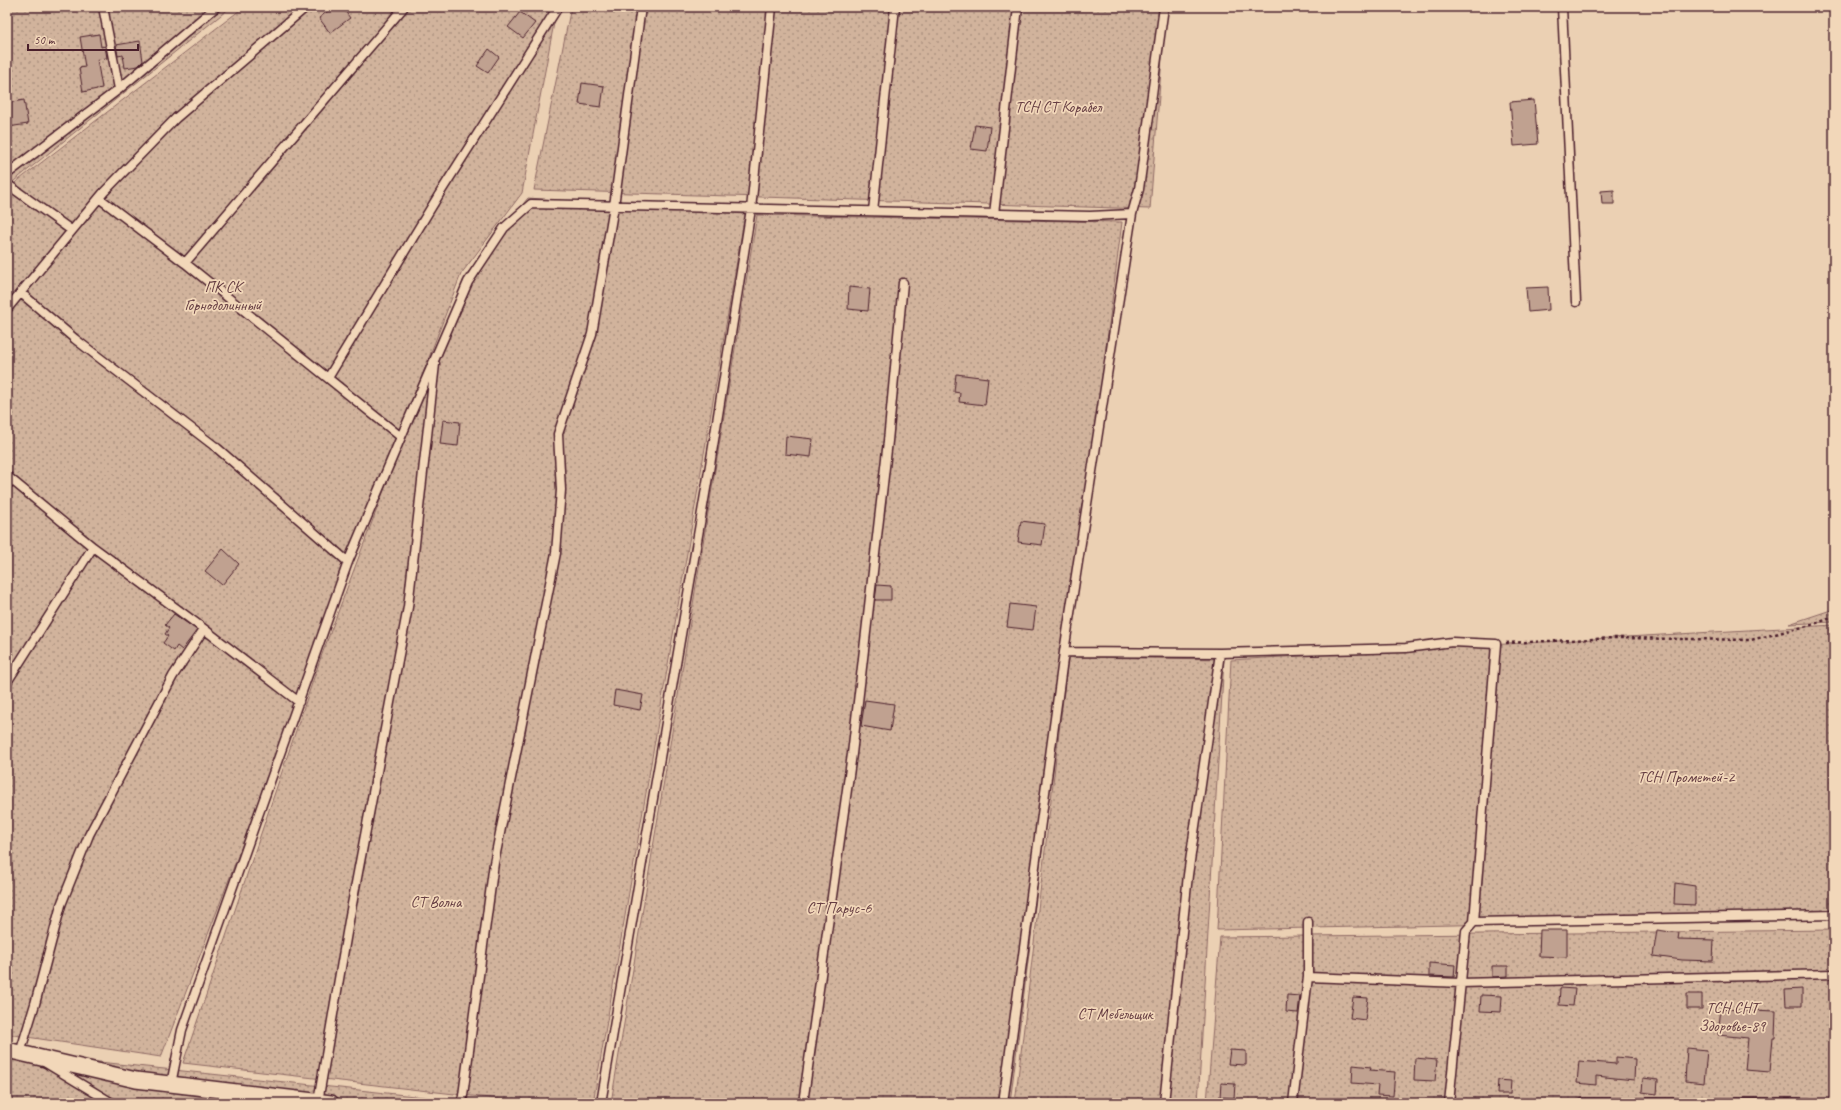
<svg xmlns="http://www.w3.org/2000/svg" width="1841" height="1110" font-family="Caveat,sans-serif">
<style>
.garden{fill:url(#garden-dots);stroke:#8e6964}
.building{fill:#c0a190;stroke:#4a1f2b}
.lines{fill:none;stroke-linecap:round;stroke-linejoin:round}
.lane-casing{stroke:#4a1f2b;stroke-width:11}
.street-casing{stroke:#4a1f2b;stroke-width:18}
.path{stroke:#4a1f2b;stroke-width:2.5;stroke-dasharray:3 3;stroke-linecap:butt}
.lane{stroke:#f2d7b9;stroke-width:8}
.street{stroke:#f2d7b9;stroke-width:15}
.labels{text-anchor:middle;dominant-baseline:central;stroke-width:3.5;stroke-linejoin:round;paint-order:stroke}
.park-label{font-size:16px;fill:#653d42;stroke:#f2d7b9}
</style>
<defs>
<pattern id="garden-dots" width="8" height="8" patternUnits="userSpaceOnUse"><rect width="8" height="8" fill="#d1b39c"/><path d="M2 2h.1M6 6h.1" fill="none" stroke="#ac917f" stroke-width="1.8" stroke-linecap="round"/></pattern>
</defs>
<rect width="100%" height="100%" fill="#ebd0b3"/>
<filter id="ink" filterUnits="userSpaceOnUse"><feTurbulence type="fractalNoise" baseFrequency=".025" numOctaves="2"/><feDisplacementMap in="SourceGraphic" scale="8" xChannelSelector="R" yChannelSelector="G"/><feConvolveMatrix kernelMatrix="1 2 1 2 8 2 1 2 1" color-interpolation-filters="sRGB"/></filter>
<g filter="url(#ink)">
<path class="garden" d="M7 7H231L9 185 7 184Z
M244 7H557L522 193 461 274 161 1057 7 1034V189Z
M571 7H1166L1150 209 534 190Z
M528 198 745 214 593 1103H533L183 1063 321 657 465 276Z
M757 215 1122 222 1010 1103H611Z
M1834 609V622L1789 624Z
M1834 625V917L1217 930 1231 660Z
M1068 657 1224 659 1198 1103H1015Z
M1834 930V1092L1825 1103H1207L1220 937Z
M7 1052 479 1103H7Z"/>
<path class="building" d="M333 7H342L350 18 330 33 319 18Z
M520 12 535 23 523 38 508 27Z
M99 34 101 47 105 46 107 58 97 59 102 88 83 92 79 68 85 67 80 37Z
M140 41 143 61 138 66 125 68 123 55 118 56 116 45Z
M489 49 499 57 488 73 477 66Z
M582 83 604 86 601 107 579 104Z
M24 100 28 124 8 127 7 103Z
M1534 100 1538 144 1514 146 1510 102Z
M975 125 990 127 987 151 971 149Z
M1614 190V204H1602L1601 191Z
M849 287 870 289 868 311 848 309Z
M1548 287 1549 310 1528 312 1526 288Z
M956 374 988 378 985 405 959 402 960 393 954 392Z
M443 420 460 422 458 446 440 444Z
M786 436 813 439 811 457 785 454Z
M1021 521 1045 524 1042 545 1018 542Z
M223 549 239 564 222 585 205 571Z
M877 585 891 586V600H875Z
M1010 604 1036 607 1033 630 1007 627Z
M174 614 197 630 182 650 177 646 174 651 163 643 168 636 165 634 169 628 165 625Z
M615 690 643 695 640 710 613 705Z
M865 700 894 704 890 731 861 726Z
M1675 883 1695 886V905L1674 904Z
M1540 930H1567V957L1539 956Z
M1657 930 1679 933 1678 939 1714 940 1713 961 1682 960 1653 956Z
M1429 963 1455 965 1454 977 1429 976Z
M1492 966H1508V976L1492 977Z
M1560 988 1575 989 1573 1006 1559 1005Z
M1802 989V1006H1786L1785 990Z
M1687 994H1702V1009H1687Z
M1287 995 1300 996 1298 1013 1286 1012Z
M1481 995 1502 996 1501 1012 1480 1011Z
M1353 997 1368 998 1365 1020 1350 1018Z
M1721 1008 1752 1012V1010L1776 1011 1775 1038H1773L1770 1072 1745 1070 1748 1038 1718 1035Z
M1687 1048 1707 1050 1704 1083 1685 1081Z
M1230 1050 1246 1051V1065L1228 1064Z
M1616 1057 1635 1059 1634 1080 1596 1076V1085L1577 1083 1579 1061 1616 1064Z
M1415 1058 1437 1060 1435 1081 1414 1080Z
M1353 1065 1371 1067 1370 1070 1395 1072 1393 1096 1377 1095 1378 1085 1352 1083Z
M1643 1078 1658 1080 1657 1094 1642 1092Z
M1498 1080 1511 1081 1510 1094H1497Z
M1221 1083 1235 1084 1234 1098 1220 1097Z"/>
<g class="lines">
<g class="lane-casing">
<path id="lane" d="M103 7 119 89
M1562 7 1576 302
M7 174 119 89 216 7
M7 184 71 230
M99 198 185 263 401 437
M873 211 895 7
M994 214 1018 7
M185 263 404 7
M21 293 75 339 217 448 348 562
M7 309 104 192 176 118 306 7
M328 378 440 193 558 7
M7 476 93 547 204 629 299 702
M1064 652 1220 653 1406 648 1452 642 1496 644 1474 922 1466 931 1449 1103
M7 682 93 547
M1474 922 1834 915
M1308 977 1461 983 1834 974
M20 1053 35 1004 61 905 89 835 173 676 204 629
M46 1063 112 1103
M171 1084 182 1030 348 562 401 437 468 282 504 228 531 204 1090 216 1132 214 1139 189 1164 7
M318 1102 350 915 408 607 435 364
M462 1103 494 863 556 553 561 490 558 434 592 334 614 206 641 7
M601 1103 710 465 751 209 772 7
M803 1103 852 754 888 441 903 283
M1003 1103 1064 652 1132 214
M1164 1103 1188 875 1220 653
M1293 1103 1308 977V922
M1583 1103H1810"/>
</g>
<g class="street-casing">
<path id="street" d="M7 1050 136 1080 331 1103"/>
</g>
<path class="path" d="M1506 643 1616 638 1751 640 1811 625 1834 617"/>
<use href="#lane" class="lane"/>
<use href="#street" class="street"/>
</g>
</g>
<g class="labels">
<g class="park-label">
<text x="1058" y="107">ТСН СТ Корабел</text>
<text x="223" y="287">ПК СК<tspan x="223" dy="18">Горнодолинный</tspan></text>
<text x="1686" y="777">ТСН Прометей-2</text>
<text x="436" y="902">СТ Волна</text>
<text x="839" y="908">СТ Парус-6</text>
<text x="1732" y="1008">ТСН СНТ<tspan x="1732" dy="18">Здоровье-89</tspan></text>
<text x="1115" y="1014">СТ Мебельщик</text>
</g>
</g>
<rect width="1841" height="1110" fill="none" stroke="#f2d7b9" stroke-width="24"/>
<rect x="12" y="12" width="1817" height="1086" fill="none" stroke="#4a1f2b" stroke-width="1.5" filter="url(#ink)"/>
<path d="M28 44v6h110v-6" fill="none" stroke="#4a1f2b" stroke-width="2"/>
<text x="34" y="44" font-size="12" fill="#4a1f2b" stroke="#f2d7b9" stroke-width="3" paint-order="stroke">50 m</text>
</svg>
